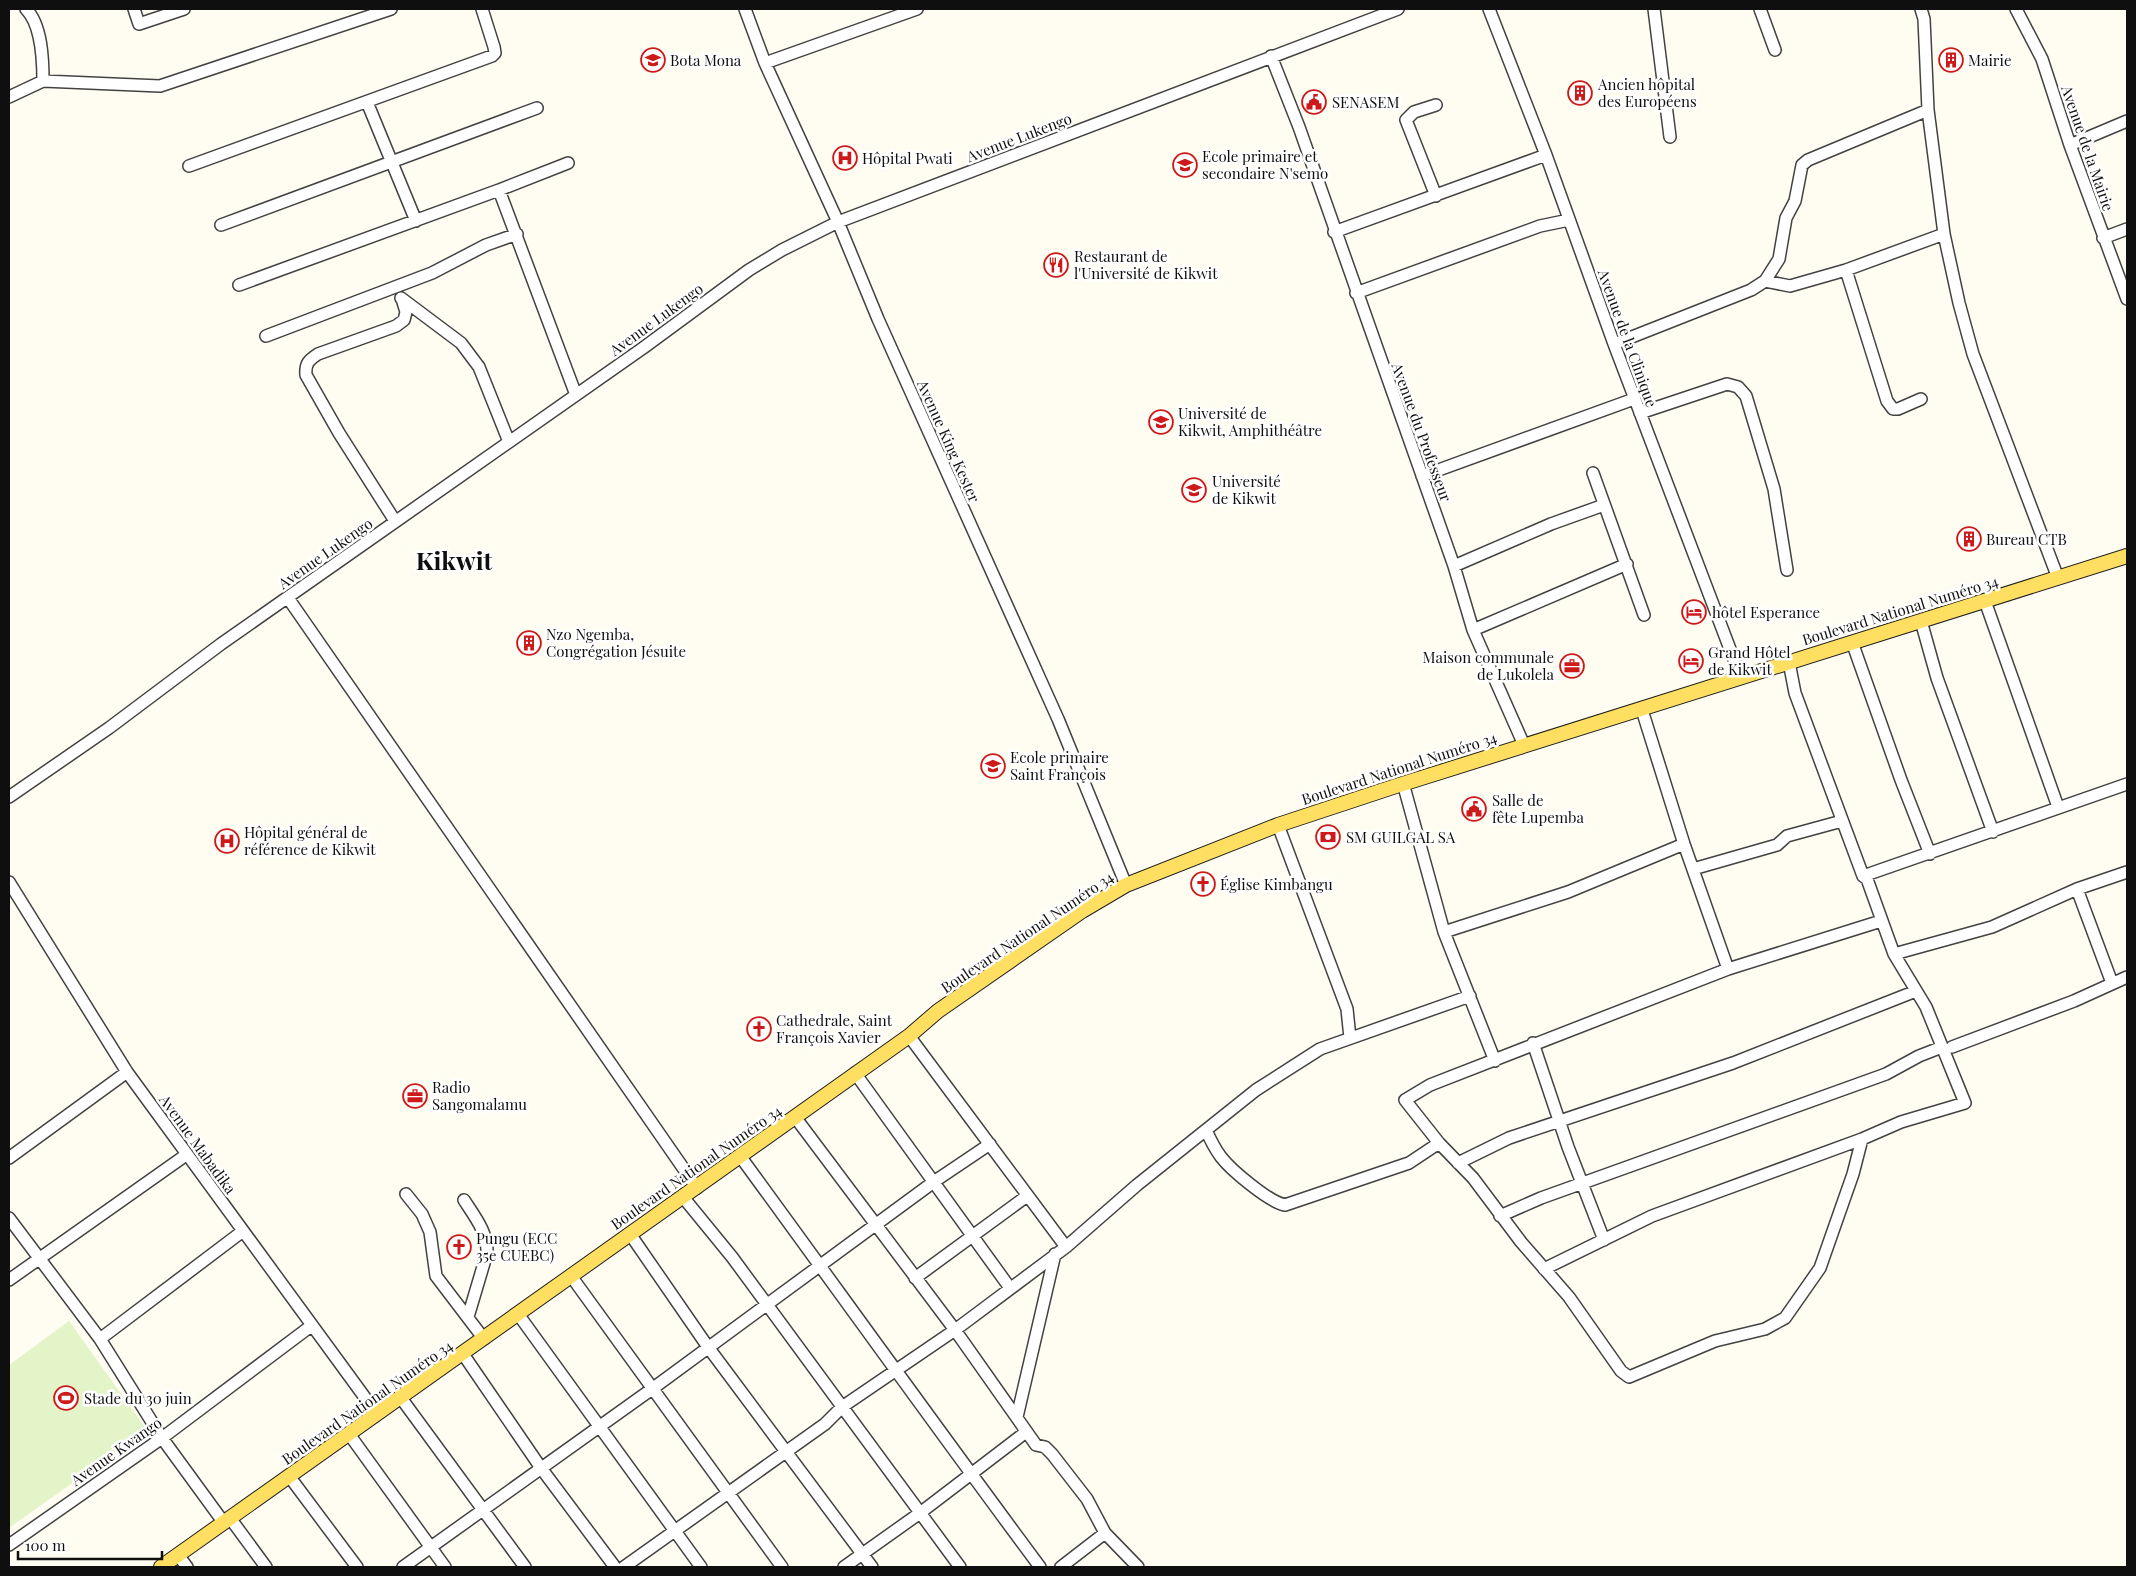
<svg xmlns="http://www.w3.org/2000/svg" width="2136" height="1576" font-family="'Playfair Display',serif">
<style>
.pitch{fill:#e4f4c9}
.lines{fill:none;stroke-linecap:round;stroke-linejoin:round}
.minor-casing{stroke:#424242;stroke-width:14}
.major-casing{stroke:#202020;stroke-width:16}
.minor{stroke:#fff;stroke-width:11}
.major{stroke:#ffdf62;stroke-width:14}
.labels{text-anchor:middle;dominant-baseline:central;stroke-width:5;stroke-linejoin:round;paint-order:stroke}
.poi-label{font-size:15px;fill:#0f0f0f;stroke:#fff;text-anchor:start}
.street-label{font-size:15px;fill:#0f0f0f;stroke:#fff}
.town-label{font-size:25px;font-weight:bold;fill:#0f0f0f;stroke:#fff}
</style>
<rect width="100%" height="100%" fill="#fffdf2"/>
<path class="pitch" d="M69 1321 147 1430 9 1528V1365Z"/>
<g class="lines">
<g class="minor-casing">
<path id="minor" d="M26 9C42 25 43 60 43 81
M134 9 139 24 184 9
M745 9 765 63 838 222 878 319 1058 719 1126 885
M1489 9 1546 155 1614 344 1741 678
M1654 9 1670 137
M1760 9 1775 50
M1921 9 1924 19 1928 110 1944 234 1959 303 1973 354 2058 578
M2016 9 2042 59 2070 145 2127 299
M1271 56 1299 127 1454 566 1473 630 1524 745
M765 63 917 9
M9 97 43 81 160 86 391 9
M367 102 416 221
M2070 145 2127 121
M189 166 492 56 495 53 494 47 482 9
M499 190 576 395
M1436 196 1406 120 1414 112 1436 105
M221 225 537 108
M1334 232 1546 155
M2103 238 2127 229
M1846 270 1887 401 1893 409H1898L1921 399
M1765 281 1779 259 1786 218 1795 201 1802 165 1808 160 1928 110
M239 285 499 190 568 163
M1356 293 1540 226 1569 220
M401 298 461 343 479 367 509 442
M266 336 432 273 486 245 517 234
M1614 344 1751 290 1765 281 1790 286 1846 270 1944 234
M1640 413 1727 384 1738 387 1746 396 1774 489 1787 570
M1593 473 1644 615
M1422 476 1634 399
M395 521 339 433 306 375C305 363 309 360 318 354L396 326 404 320 406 312 402 299
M1454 566 1551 524 1604 505
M288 598 697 1188
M1985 601 2058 807
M1921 621 1937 678 1993 832
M1473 630 1627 564
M1852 642 1901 780 1930 854
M1642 710 1684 844 1728 969
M1403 783 1444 932 1495 1061
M9 797 109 728 221 644 643 348 749 270 782 250 838 222 1398 9
M1278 825 1347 1009 1350 1038
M1693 869 1777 845 1787 836 1842 821
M1863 876 2127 784
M9 882 127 1072 377 1414
M2077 889 2112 983
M1444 932 1568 892 1684 844
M1894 954 1992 927 2077 889 2127 872
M909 1036 1066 1247
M1533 1043 1568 1147 1604 1240
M1952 1047 2074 1001 2127 977
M855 1073 1010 1288
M795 1117 955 1330 1036 1445 1045 1447 1052 1454 1087 1499 1105 1533 1138 1567
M1206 1130C1210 1139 1215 1149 1221 1157 1231 1170 1269 1202 1285 1205L1409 1163 1439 1143
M1862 1139 1853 1174 1820 1268 1785 1318 1765 1329 1715 1341 1629 1377 1621 1371 1569 1297 1521 1242 1473 1178 1439 1143 1405 1100 1430 1085 1728 969 1881 921
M740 1156C840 1293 939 1431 1040 1567
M9 1158 127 1072
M1458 1163 1509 1138 1733 1063 1916 991
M406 1194 422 1214 430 1232 436 1276 484 1339
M683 1197 732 1257 960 1567
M464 1200C475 1217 488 1233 487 1253L468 1317
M1500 1216 1541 1198 1886 1074 1919 1056 1942 1047
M9 1218 100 1339 162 1438 224 1523
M630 1234 708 1347 872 1567
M1544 1269 1652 1216 1862 1139 1901 1122 1965 1103 1926 1007 1894 954 1867 879 1863 876 1795 693 1789 662
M571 1276 782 1567
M915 1278 1027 1196
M9 1280 186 1155
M518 1314 701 1567
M100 1339 243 1231
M463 1354 541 1468 615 1567
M401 1398 525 1567
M1017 1417 1055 1254
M349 1434 445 1567
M289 1476 357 1567
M230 1518 266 1567
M9 1545 162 1438 311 1326
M178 1555 187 1567
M403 1567 652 1389 935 1181 990 1144
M624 1567 825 1424 842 1407 955 1330 1066 1247 1137 1185 1256 1090 1320 1049 1470 996
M844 1567 920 1513 1026 1432
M1061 1567 1105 1533"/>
</g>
<g class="major-casing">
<path id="major" d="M161 1567 909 1036 938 1011 1082 911 1126 885 1278 825 1396 786 2127 556"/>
</g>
<use href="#minor" class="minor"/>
<use href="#major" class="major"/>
</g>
<defs>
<g id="university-ring" transform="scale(1.25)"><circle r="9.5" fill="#fff" stroke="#ce191b" stroke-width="1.5"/><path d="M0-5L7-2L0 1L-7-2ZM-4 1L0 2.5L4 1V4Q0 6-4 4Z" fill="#ce191b"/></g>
<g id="building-ring" transform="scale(1.25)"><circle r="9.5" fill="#fff" stroke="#ce191b" stroke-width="1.5"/><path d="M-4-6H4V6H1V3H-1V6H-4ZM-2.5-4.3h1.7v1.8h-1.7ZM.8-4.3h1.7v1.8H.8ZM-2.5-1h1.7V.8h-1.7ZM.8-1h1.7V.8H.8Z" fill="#ce191b"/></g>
<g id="civic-ring" transform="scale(1.25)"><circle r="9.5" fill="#fff" stroke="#ce191b" stroke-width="1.5"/><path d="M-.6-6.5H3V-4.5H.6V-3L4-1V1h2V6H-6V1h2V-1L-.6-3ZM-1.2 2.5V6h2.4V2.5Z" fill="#ce191b"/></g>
<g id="hospital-ring" transform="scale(1.25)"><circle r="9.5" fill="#fff" stroke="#ce191b" stroke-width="1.5"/><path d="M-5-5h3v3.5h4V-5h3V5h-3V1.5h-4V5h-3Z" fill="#ce191b"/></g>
<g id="restaurant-ring" transform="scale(1.25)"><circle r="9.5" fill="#fff" stroke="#ce191b" stroke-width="1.5"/><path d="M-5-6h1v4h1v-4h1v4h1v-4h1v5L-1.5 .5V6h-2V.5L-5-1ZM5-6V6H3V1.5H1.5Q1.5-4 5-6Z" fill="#ce191b"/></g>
<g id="hotel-ring" transform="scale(1.25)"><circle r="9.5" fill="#fff" stroke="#ce191b" stroke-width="1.5"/><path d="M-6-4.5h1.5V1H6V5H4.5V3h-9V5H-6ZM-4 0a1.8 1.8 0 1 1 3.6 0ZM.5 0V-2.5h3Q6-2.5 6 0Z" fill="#ce191b"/></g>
<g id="office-ring" transform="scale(1.25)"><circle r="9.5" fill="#fff" stroke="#ce191b" stroke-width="1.5"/><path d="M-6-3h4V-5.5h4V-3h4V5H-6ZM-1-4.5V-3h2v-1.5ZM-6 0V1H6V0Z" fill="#ce191b"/></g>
<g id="school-ring" transform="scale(1.25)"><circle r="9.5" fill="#fff" stroke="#ce191b" stroke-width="1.5"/><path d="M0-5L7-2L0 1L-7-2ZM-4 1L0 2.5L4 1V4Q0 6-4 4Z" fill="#ce191b"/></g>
<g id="bank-ring" transform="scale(1.25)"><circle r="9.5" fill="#fff" stroke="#ce191b" stroke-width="1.5"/><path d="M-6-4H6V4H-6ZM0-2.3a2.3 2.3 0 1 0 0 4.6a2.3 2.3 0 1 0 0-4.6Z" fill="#ce191b"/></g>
<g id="church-ring" transform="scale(1.25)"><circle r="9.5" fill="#fff" stroke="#ce191b" stroke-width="1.5"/><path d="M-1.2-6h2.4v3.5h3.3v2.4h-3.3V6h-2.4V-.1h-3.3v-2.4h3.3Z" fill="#ce191b"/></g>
<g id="stadium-ring" transform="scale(1.25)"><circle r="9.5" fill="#fff" stroke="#ce191b" stroke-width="1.5"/><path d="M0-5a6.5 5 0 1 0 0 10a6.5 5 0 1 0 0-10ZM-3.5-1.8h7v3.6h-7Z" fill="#ce191b"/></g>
</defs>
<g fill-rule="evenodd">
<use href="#university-ring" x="653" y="60"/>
<use href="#building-ring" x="1951" y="60"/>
<use href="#building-ring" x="1580" y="93"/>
<use href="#civic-ring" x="1314" y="102"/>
<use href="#hospital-ring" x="845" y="158"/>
<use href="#university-ring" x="1185" y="165"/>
<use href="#restaurant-ring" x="1056" y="265"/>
<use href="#university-ring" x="1161" y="422"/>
<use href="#university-ring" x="1194" y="490"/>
<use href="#building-ring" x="1969" y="539"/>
<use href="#hotel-ring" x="1694" y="612"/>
<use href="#building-ring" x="529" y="643"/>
<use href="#hotel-ring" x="1691" y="661"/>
<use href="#office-ring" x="1572" y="666"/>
<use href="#school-ring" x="993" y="766"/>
<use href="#civic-ring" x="1474" y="809"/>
<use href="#bank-ring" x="1328" y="837"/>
<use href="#hospital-ring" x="227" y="841"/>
<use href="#church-ring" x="1203" y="884"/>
<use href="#church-ring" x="759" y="1029"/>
<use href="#office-ring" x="415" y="1096"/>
<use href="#church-ring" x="459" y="1247"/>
<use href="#stadium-ring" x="66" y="1398"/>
</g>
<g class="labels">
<g class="poi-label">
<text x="670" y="60">Bota Mona</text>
<text x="1968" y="60">Mairie</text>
<text x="1598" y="84">Ancien hôpital<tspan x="1598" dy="17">des Européens</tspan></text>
<text x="1332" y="102">SENASEM</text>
<text x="1202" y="156">Ecole primaire et<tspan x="1202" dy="17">secondaire N'semo</tspan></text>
<text x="862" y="158">Hôpital Pwati</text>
<text x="1074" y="256">Restaurant de<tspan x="1074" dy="17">l'Université de Kikwit</tspan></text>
<text x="1178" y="413">Université de<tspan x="1178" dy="17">Kikwit, Amphithéâtre</tspan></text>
<text x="1212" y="481">Université<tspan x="1212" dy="17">de Kikwit</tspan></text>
<text x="1986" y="539">Bureau CTB</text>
<text x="1712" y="612">hôtel Esperance</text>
<text x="546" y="634">Nzo Ngemba,<tspan x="546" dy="17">Congrégation Jésuite</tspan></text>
<text x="1708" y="652">Grand Hôtel<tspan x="1708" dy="17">de Kikwit</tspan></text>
<text x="1554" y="657" text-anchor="end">Maison communale<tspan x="1554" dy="17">de Lukolela</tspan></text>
<text x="1010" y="757">Ecole primaire<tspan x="1010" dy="17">Saint François</tspan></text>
<text x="1492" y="800">Salle de<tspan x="1492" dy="17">fête Lupemba</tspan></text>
<text x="244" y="832">Hôpital général de<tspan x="244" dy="17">référence de Kikwit</tspan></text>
<text x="1346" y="837">SM GUILGAL SA</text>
<text x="1220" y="884">Église Kimbangu</text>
<text x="776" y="1020">Cathedrale, Saint<tspan x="776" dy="17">François Xavier</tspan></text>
<text x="432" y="1087">Radio<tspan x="432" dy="17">Sangomalamu</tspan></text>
<text x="476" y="1238">Pungu (ECC<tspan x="476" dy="17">35e CUEBC)</tspan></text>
<text x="84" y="1398">Stade du 30 juin</text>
</g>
<g class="street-label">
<text transform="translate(1019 137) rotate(-21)">Avenue Lukengo</text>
<text transform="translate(2088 148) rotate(71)">Avenue de la Mairie</text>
<text transform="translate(656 319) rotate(-36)">Avenue Lukengo</text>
<text transform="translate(1628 338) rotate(70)">Avenue de la Clinique</text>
<text transform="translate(1422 432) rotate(70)">Avenue du Professeur</text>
<text transform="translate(949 441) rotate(66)">Avenue King Kester</text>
<text transform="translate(325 553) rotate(-35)">Avenue Lukengo</text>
<text transform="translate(1900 610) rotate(-17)">Boulevard National Numéro 34</text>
<text transform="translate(1399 768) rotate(-18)">Boulevard National Numéro 34</text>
<text transform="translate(1027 932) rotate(-34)">Boulevard National Numéro 34</text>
<text transform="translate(198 1144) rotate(54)">Avenue Mabadika</text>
<text transform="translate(696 1167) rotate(-35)">Boulevard National Numéro 34</text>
<text transform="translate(367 1402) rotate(-35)">Boulevard National Numéro 34</text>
<text transform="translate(116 1451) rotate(-35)">Avenue Kwango</text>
</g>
<g class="town-label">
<text x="454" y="559">Kikwit</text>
</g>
</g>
<rect width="2136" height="1576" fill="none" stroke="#0f0f0f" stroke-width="20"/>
<path d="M18 1551v8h144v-8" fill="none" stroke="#0f0f0f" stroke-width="2.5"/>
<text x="25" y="1551" font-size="15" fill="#0f0f0f" stroke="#ffffff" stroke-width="4" paint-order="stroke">100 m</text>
</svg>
